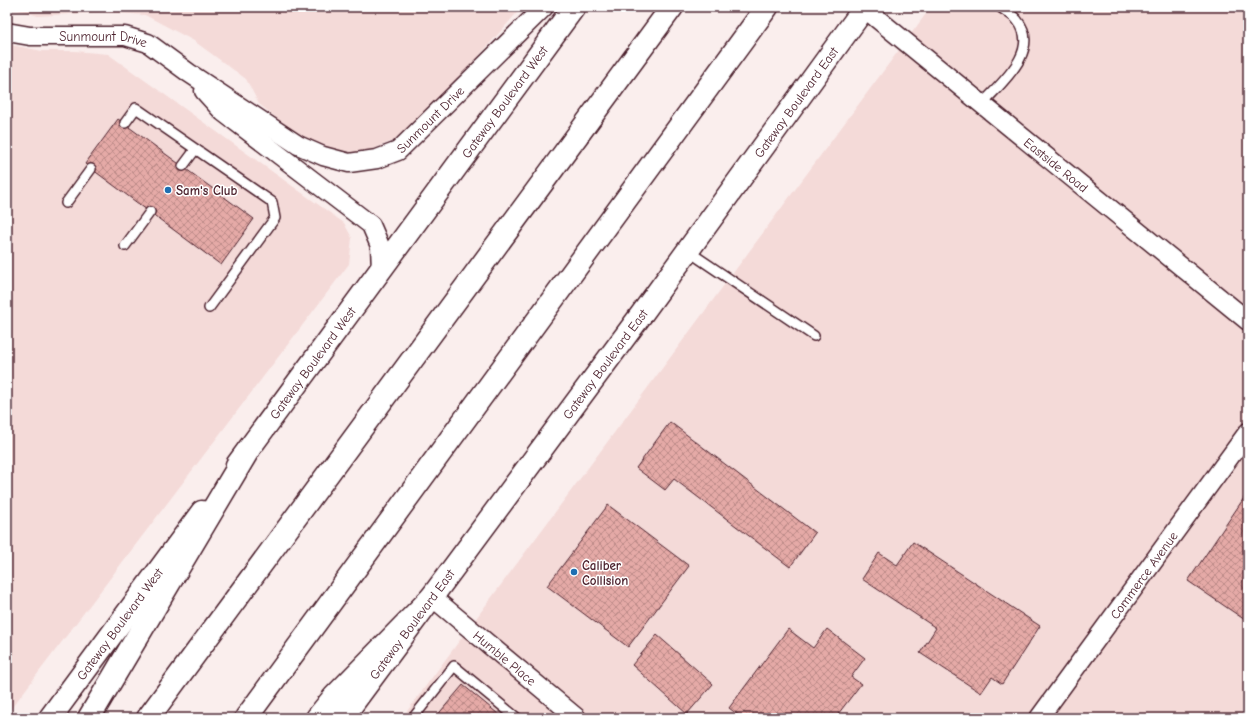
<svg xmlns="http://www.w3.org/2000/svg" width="1255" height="725" font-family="'Comic Neue',sans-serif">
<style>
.built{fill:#f4dad8}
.building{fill:url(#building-cross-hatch);stroke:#4a1f2b}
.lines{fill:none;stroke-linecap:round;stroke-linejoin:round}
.service-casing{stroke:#4a1f2b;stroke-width:12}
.minor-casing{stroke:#4a1f2b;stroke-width:21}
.secondary-casing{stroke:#4a1f2b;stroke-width:25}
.motorway-casing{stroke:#4a1f2b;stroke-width:25}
.service{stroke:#fff;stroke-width:9}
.minor{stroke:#fff;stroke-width:18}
.secondary{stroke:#fff;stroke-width:22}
.motorway{stroke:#fff;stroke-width:22}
.poi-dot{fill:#1f6fb2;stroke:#fff;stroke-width:1.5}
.labels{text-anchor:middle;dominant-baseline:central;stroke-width:3;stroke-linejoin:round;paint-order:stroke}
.street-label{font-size:13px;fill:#4a1f2b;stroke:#fff}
.poi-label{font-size:13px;font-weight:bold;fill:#4a1f2b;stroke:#fff;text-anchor:start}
</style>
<defs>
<pattern id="building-cross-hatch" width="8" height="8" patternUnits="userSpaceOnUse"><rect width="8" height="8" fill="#e5aaa7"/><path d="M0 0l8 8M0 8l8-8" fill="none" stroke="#bc8a88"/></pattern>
</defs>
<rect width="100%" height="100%" fill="#faeeed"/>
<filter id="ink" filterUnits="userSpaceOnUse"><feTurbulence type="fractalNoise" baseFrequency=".025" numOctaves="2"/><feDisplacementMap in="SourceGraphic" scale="8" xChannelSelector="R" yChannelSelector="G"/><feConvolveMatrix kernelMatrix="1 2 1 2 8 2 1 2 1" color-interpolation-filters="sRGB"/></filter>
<g filter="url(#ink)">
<path class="built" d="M9 7H522L433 108 400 138 366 152 340 153 308 143 259 104 246 79 194 41 145 15 104 12 38 16Z
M931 7H1248V718H402Z
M7 44 42 51H75L108 54 344 223 352 238 349 264 7 714Z"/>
<path class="building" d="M118 119 254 219 221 265 85 164Z
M670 422 815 533 790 567 674 479 665 490 636 468Z
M1248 492V622L1188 581Z
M608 505 689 566 628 647 547 586Z
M913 542 1040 626 1002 684 992 677 981 693 920 653 936 628 862 579 879 553 897 565Z
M788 629 813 648 827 629 865 658 851 677 861 684 835 718H742L729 708Z
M657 635 713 684 687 714 632 665Z
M463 685 503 718H435Z"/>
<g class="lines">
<g class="service-casing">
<path id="service" d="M982 104C1001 83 1042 50 1017 20 1013 15 1005 11 1000 7
M125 123 136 108 272 202 275 218 209 308
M183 166 195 150
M66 203 91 169
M125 246 150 212
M688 251 814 336
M413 718 454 666 517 718"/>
</g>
<g class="minor-casing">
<g id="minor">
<path id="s1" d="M864 8 1248 321"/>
<path id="s2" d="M7 32 30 36H125L148 43 189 73 298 145 323 156 349 163 377 159 398 151 544 7"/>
<path d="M204 91 223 112 371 225 380 246 381 270"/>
<path id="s3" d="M432 597 577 718"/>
<path id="s4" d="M1039 718 1248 432"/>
</g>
</g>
<g class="secondary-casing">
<g id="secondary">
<path id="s5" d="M237 465 574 7"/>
<path id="s6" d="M50 718 202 512"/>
<path id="s7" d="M342 718 641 315 865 7"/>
</g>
</g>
<g class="motorway-casing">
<path id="motorway" d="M89 718 249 449
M148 718 672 7
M246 718 767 7
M317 718 334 697 432 597"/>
</g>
<use href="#service" class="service"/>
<use href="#minor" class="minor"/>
<use href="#secondary" class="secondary"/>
<use href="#motorway" class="motorway"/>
</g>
</g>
<g class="poi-dot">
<circle cx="168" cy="190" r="4"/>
<circle cx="574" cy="572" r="4"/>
</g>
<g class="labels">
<g class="street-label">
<text stroke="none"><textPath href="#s2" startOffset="97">Sunmount Drive</textPath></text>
<text stroke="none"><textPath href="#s5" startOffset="451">Gateway Boulevard West</textPath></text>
<text stroke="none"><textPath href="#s7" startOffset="765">Gateway Boulevard East</textPath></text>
<text stroke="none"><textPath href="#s2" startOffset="474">Sunmount Drive</textPath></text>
<text stroke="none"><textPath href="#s1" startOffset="248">Eastside Road</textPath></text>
<text stroke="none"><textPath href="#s5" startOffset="127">Gateway Boulevard West</textPath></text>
<text stroke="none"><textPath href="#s7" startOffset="441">Gateway Boulevard East</textPath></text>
<text stroke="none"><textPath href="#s4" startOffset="177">Commerce Avenue</textPath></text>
<text stroke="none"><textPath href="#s6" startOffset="117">Gateway Boulevard West</textPath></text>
<text stroke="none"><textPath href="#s7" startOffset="117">Gateway Boulevard East</textPath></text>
<text stroke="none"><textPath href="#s3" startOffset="95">Humble Place</textPath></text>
</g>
<g class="poi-label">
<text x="176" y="190">Sam's Club</text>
<text x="582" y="565">Caliber<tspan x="582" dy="15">Collision</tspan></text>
</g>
</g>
<rect width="1255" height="725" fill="none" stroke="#fff" stroke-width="24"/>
<rect x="12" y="12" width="1231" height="701" fill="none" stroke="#4a1f2b" stroke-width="1.5" filter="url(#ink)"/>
</svg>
